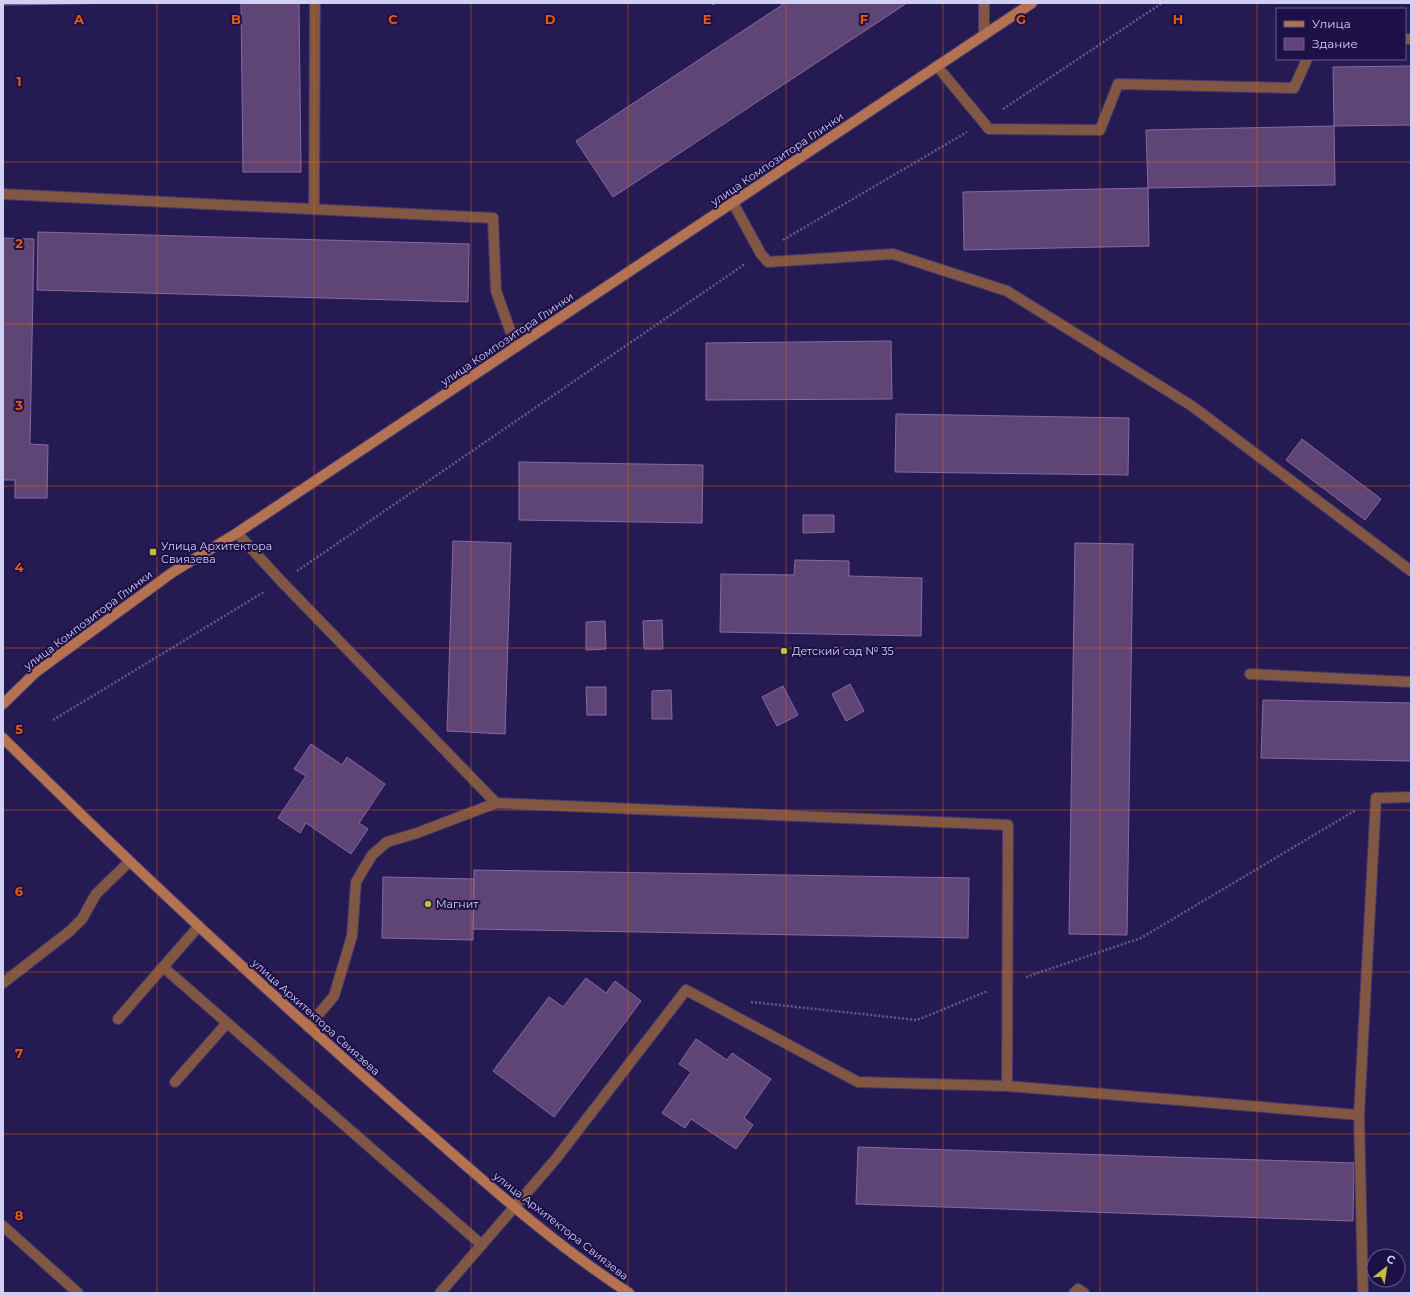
<svg xmlns="http://www.w3.org/2000/svg" width="1414" height="1296" font-family="Montserrat,sans-serif">
<style>
.building{fill:#5e4576;stroke:#8769a5}
.lines{fill:none;stroke-linecap:round;stroke-linejoin:round}
.lane-casing{stroke:#41386c;stroke-width:12}
.secondary-casing{stroke:#41386c;stroke-width:12}
.path{stroke:#615a8a;stroke-width:2.5;stroke-dasharray:2 2;stroke-linecap:butt}
.lane{stroke:#815743;stroke-width:10}
.secondary{stroke:#b47251;stroke-width:10}
.grid{fill:none;stroke:#e8590c;stroke-width:1;stroke-opacity:0.55}
.poi-dot{fill:#c3bd3e;stroke:#1c1047;stroke-width:1.5}
.labels{text-anchor:middle;dominant-baseline:central;stroke-width:4;stroke-linejoin:round;paint-order:stroke}
.street-label{font-size:11px;fill:#d1d0f3;stroke:#1c1047}
.poi-label{font-size:11px;fill:#d1d0f3;stroke:#1c1047;text-anchor:start}
.grid-label{font-size:13px;text-anchor:middle;font-weight:bold;fill:#e8590c;stroke:#1c1047;stroke-width:4;stroke-linejoin:round;paint-order:stroke}
</style>
<rect width="100%" height="100%" fill="#251b52"/>
<path class="building" d="M3 3H124L3 5Z
M241 3H299L301 172H243Z
M785 3H907L613 197 576 141Z
M1411 66V125L1334 126 1333 67Z
M1334 126 1335 185 1148 188 1146 130Z
M1148 188 1149 246 964 250 963 192Z
M38 232 469 244 468 302 37 290Z
M3 238 34 239 30 444 48 445 47 498H15V480H3Z
M891 341 892 399 706 400V343Z
M896 414 1129 418 1128 475 895 472Z
M1302 439 1381 499 1365 520 1286 460Z
M519 462 703 465 702 523 519 520Z
M803 515H834V532L803 533Z
M453 541 511 543 505 734 447 731Z
M1075 543 1133 544 1127 935 1069 934Z
M795 560 849 561V576L922 578 921 636 720 632 721 574 794 575Z
M662 620 663 649H644L643 621Z
M605 621 606 649 586 650V622Z
M850 684 864 711 846 721 832 694Z
M783 686 798 715 777 726 762 697Z
M586 687H606V715H587Z
M671 690 672 719H652V691Z
M1263 700 1411 703V761L1261 758Z
M311 744 342 765 347 757 385 784 359 823 368 829 351 854 306 823 300 833 278 818 306 776 294 769Z
M474 870 969 878 968 938 473 929Z
M383 877 474 879 473 940 382 938Z
M586 978 606 993 615 981 641 1001 554 1117 493 1071 549 997 563 1007Z
M696 1039 727 1060 732 1053 771 1079 744 1118 753 1125 736 1149 691 1119 685 1128 662 1113 691 1072 679 1064Z
M858 1147 1354 1163 1353 1221 856 1204Z"/>
<g class="lines">
<g class="lane-casing">
<path id="lane" d="M984 35V3
M1405 39H1411
M937 66 989 129 1100 130 1118 84 1294 88 1307 59
M3 194 493 218 496 291 516 347
M733 203 761 254 768 262 893 254 1007 291 1192 406 1411 571
M314 209 315 3
M237 533 282 582 496 803 1008 825 1007 1086 858 1082 686 990 555 1160 440 1293
M1250 674 1411 682
M163 967 199 926
M3 983 70 931 82 919 96 894 129 862
M118 1019 163 967 482 1245
M308 1027 334 996 352 936 356 882 372 855 387 842 417 833 496 803
M175 1082 227 1023
M1007 1086 1359 1115 1363 1293
M1359 1115 1376 798 1411 797
M3 1226 78 1293
M1074 1293 1078 1289 1084 1293"/>
</g>
<g class="secondary-casing">
<path id="secondary" d="M3 704 36 672 173 572 237 533 1032 3
M3 738C132 866 264 989 400 1108 474 1172 547 1240 629 1293"/>
</g>
<path class="path" d="M713 5 714 3
M1003 109 1162 3
M783 240 967 132
M297 571 745 264
M53 720 264 592
M1026 977 1141 938 1356 810
M751 1002 917 1020 988 991"/>
<use href="#lane" class="lane"/>
<use href="#secondary" class="secondary"/>
</g>
<path class="grid" d="M157 3V1293M314 3V1293M471 3V1293M628 3V1293M786 3V1293M943 3V1293M1100 3V1293M1257 3V1293M3 162H1411M3 324H1411M3 486H1411M3 648H1411M3 810H1411M3 972H1411M3 1134H1411"/>
<g class="poi-dot">
<rect x="149" y="548" width="8" height="8" rx="2"/>
<circle cx="784" cy="651" r="4"/>
<circle cx="428" cy="904" r="4"/>
</g>
<g class="labels">
<g class="street-label">
<text transform="translate(777 159) rotate(-34)">улица Композитора Глинки</text>
<text transform="translate(507 339) rotate(-34)">улица Композитора Глинки</text>
<text transform="translate(88 620) rotate(-37)">улица Композитора Глинки</text>
<text transform="translate(316 1017) rotate(42)">улица Архитектора Свиязева</text>
<text transform="translate(561 1226) rotate(38)">улица Архитектора Свиязева</text>
</g>
<g class="poi-label">
<text x="161" y="546">Улица Архитектора<tspan x="161" dy="13">Свиязева</tspan></text>
<text x="792" y="651">Детский сад № 35</text>
<text x="436" y="904">Магнит</text>
</g>
</g>
<g class="grid-label">
<text x="79" y="24">A</text>
<text x="236" y="24">B</text>
<text x="393" y="24">C</text>
<text x="550" y="24">D</text>
<text x="707" y="24">E</text>
<text x="864" y="24">F</text>
<text x="1021" y="24">G</text>
<text x="1178" y="24">H</text>
<text x="19" y="86">1</text>
<text x="19" y="248">2</text>
<text x="19" y="410">3</text>
<text x="19" y="572">4</text>
<text x="19" y="734">5</text>
<text x="19" y="896">6</text>
<text x="19" y="1058">7</text>
<text x="19" y="1220">8</text>
</g>
<rect width="1414" height="1296" fill="none" stroke="#d1d0f3" stroke-width="8"/>
<rect x="1276" y="8" width="130" height="52" fill="#1c1047" stroke="#645d8c"/>
<rect x="1284" y="21" width="20" height="6" fill="#b47251" stroke="#645d8c"/>
<text x="1312" y="28" font-size="12" fill="#d1d0f3">Улица</text>
<rect x="1284" y="38" width="20" height="12" fill="#5e4576" stroke="#645d8c"/>
<text x="1312" y="48" font-size="12" fill="#d1d0f3">Здание</text>
<g transform="translate(1386 1268) rotate(30)"><circle r="19" fill="#1c1047" stroke="#645d8c"/>
<path d="M0-3L7 15L0 10L-7 15Z" fill="#c3bd3e"/>
<text y="-6" font-size="11" font-weight="bold" text-anchor="middle" fill="#d1d0f3">С</text>
</g>
</svg>
